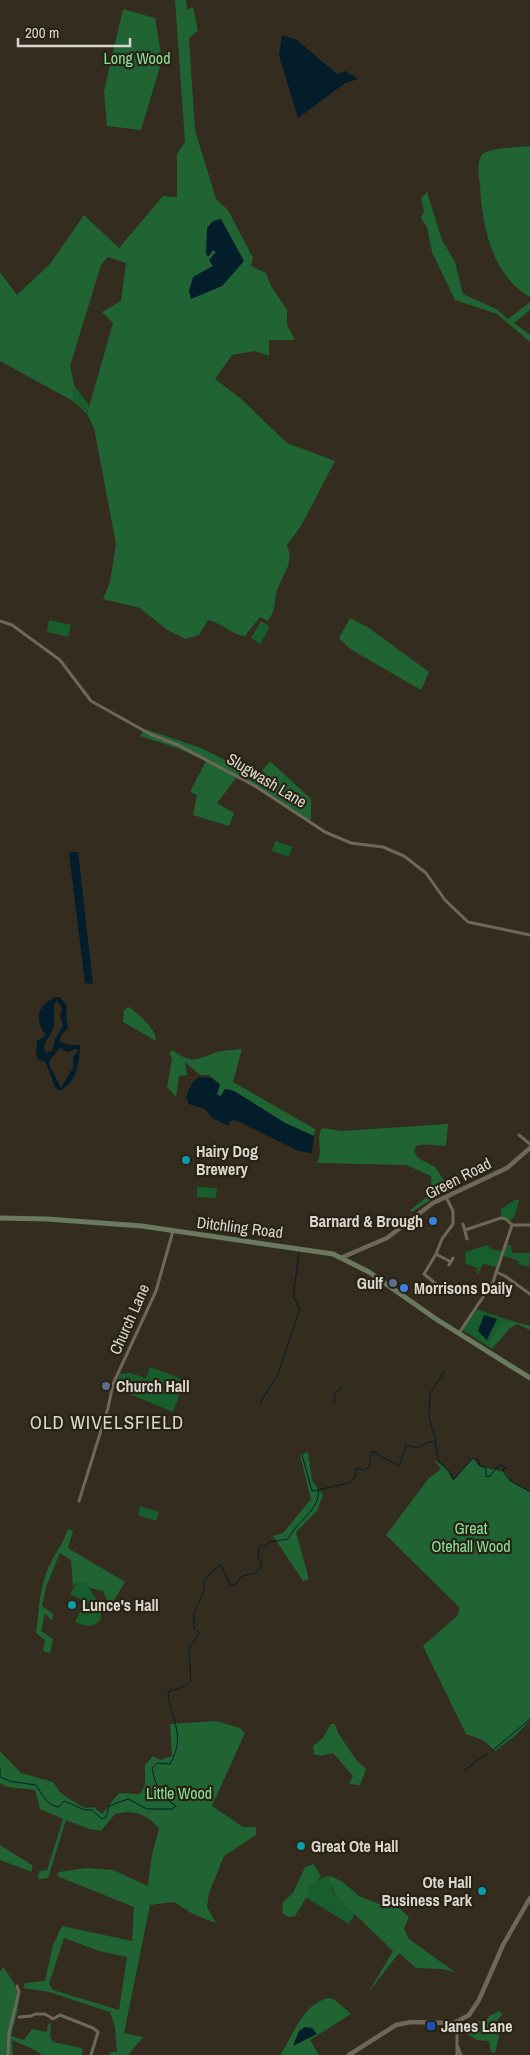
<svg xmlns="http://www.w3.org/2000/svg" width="530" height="2055" font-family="'Archivo Narrow',sans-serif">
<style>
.green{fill:#185d2c}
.forest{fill:#1f6432;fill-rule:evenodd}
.water{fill:#031d2b;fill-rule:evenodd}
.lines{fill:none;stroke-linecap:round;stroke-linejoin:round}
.stream{stroke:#031d2b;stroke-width:1}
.minor{stroke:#6f685a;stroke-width:3}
.tertiary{stroke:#6f685a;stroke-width:4.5}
.secondary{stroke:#6a7a60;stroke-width:5}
.culture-dot{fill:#0f9aa8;stroke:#292316;stroke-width:2}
.shop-dot{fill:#3f7fe0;stroke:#292316;stroke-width:2}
.service-dot{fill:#5c6f8a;stroke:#292316;stroke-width:2}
.transit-dot{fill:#1a4fb4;stroke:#292316;stroke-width:2}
.labels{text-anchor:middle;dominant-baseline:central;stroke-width:4.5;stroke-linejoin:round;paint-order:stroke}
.park-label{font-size:16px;fill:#86e298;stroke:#292316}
.street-label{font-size:16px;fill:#dbd7cf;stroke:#292316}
.poi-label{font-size:16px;font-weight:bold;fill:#dbd7cf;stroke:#292316;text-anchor:start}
.quarter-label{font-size:19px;letter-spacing:1px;fill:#dbd7cf;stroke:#292316}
</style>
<rect width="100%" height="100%" fill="#332c1f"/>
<path class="green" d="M74 385 89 405 87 414 73 401Z
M49 620 71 625 68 637 47 632Z
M261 621 270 627 260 644 251 638Z
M275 841 292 847 289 857 272 851Z
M197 1187 217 1188 216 1198 197 1197Z
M515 1200H519L515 1215 509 1223 501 1218V1209Z
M487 1245 491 1249 502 1251 504 1245H511L512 1253H530L529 1267 518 1264 519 1261 501 1255 497 1267 483 1264 478 1274 476 1272 478 1268 466 1264 465 1252Z
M476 1309 509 1320 491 1343 492 1349 461 1329Z
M150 1367 185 1380 173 1412 120 1390 123 1382 118 1379 120 1374 130 1373 146 1378Z
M140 1506 159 1512 156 1521 138 1515Z
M77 1582 87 1584 101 1607V1619C93 1629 86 1626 75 1622L85 1602 70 1594Z
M329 1875 332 1888 338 1898 355 1913 349 1924 302 1895 313 1882Z"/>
<path class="forest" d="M175 0H186L187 10 193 7 198 31 189 38 195 130 216 199 228 210 253 258 251 266 266 273 271 286 287 310V325L295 340H269V356L255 351 232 355 215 379 240 398 287 443 335 461 301 526 287 545C295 564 282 574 277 591 273 605 277 608 268 621L260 617 245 636C232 635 224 624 208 620L199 635 185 639 166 629 140 608 103 599 110 582 116 544 94 428 87 414 113 323 102 312 121 301 126 263 108 257 101 265 70 366 74 384 73 401 0 361V272L17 295 50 264 84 215 119 248 163 196 177 197V154L185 142ZM213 250 244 261 193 278 213 266 216 252Z
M123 9 155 18 162 60 141 130 107 126 104 91Z
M530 146V297C492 276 482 226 480 185 479 177 476 163 482 155 486 148 520 147 530 146Z
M427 192 442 240 455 262 463 294 496 309 508 319 530 302V310L514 323 530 335V342L497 314 455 300 432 252 427 227 421 218 424 211 421 198Z
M350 618 369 628 429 672 421 690 350 649 339 638Z
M145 729 201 748 258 776 270 761 311 799V819L309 821 271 795 237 777 217 803 234 813 229 826 193 815 197 795 190 792 206 761 177 748 140 736Z
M129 1007C139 1015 156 1028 156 1041L123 1022 124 1010Z
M242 1049 233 1082 315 1129 314 1136 285 1123 234 1091 225 1089 221 1096 216 1095 219 1084 209 1075H200L185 1062 187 1075 179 1076 176 1097 167 1087 172 1058 169 1053 172 1050C192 1063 193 1061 214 1053 222 1050 233 1050 242 1049Z
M448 1124 446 1145C435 1147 427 1142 416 1146L414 1152 418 1158 435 1167 445 1182 443 1192 412 1212 410 1210 432 1193 431 1176 406 1165 317 1163C324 1152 315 1138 322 1128L341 1131Z
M509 1320 530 1326V1330L517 1324 509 1329 492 1349 490 1343 501 1322 506 1323Z
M308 1452 312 1481 323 1495 317 1511 296 1532 309 1579 303 1581 273 1536 283 1533 311 1499 300 1455Z
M473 1458 479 1466 505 1472 510 1481 530 1492V1720L516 1735 495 1751 483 1740 466 1734 423 1646 458 1615 459 1607 386 1535 429 1478 441 1469 434 1460 447 1469 453 1481Z
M68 1529 73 1531 68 1548 125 1582 110 1607 103 1591 90 1588 87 1584 77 1582 73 1586 71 1560 60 1553 46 1587 42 1606 53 1614 52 1621 45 1613 41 1631 53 1639 50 1653 43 1651 45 1640 36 1633C39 1612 39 1591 47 1571 53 1555 63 1545 68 1529Z
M216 1721 240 1728 245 1733 212 1806 243 1827H256V1835L224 1856 209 1893 207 1907 216 1923 193 1914 174 1902 150 1905 124 2033 143 2037 128 2055H109L110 2052H117L115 2027 110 2012 49 1992 23 1988 25 1983 45 1981 53 1945 62 1926 132 1941 134 1907 57 1876 59 1872 86 1868 113 1870 148 1886 152 1854 159 1829C149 1814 132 1809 115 1814L101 1831 89 1829 66 1820 48 1878 38 1879 39 1871 47 1870 63 1819 40 1809 35 1790 7 1787 0 1783V1751L21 1773 53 1782 60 1792 71 1800 85 1808 94 1807 102 1814 119 1793 140 1794 145 1785V1765L153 1756 160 1760 172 1756 170 1724ZM64 1938 99 1951 127 1957 119 2010 53 1990 49 1984Z
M331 1724H335L338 1733 357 1761 366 1769 360 1785 349 1784 353 1776 333 1753 321 1756 314 1754 313 1746 322 1739Z
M0 1845 32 1865V1872L0 1860Z
M314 1864 321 1877 309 1886 308 1895 295 1916 289 1917 282 1913 283 1902 293 1893 305 1867Z
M331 1876 343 1882 359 1896 387 1907 391 1903 398 1907 409 1917 404 1929 409 1939 456 1973 443 1969 416 1968 399 1953 368 1993 393 1951 338 1898 329 1881Z
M3 1967C26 1998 19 2001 11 2036L24 2040 32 2029 47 2032 48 2024 51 2023 50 2037 53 2042 81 2048 83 2050 82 2055H42C34 2048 22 2045 12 2040L13 2055H0V1972Z
M330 1998 335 2000 351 2014 310 2040 319 2055H280C293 2036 304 2001 330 1998Z
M499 2011 503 2014 498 2019 499 2037 495 2053 491 2052 489 2041 477 2040 462 2031 464 2026 482 2020H486L489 2016Z"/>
<path class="water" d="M282 35 297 40 337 74 345 71 358 79 345 83 298 118 279 55Z
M221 219 244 261 222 286 191 299 189 291 193 277 213 266 209 260 216 252 213 250 209 256 206 255 207 228 213 221Z
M73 852H78L93 984 85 983 69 853Z
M56 997H60L67 1006 66 1016 68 1028 61 1035 60 1042 70 1045H80V1047C79 1065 77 1081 60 1091L55 1087 45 1061 39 1060 36 1056 37 1041 46 1035C33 1020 38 1004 56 997ZM57 1000 62 1009 60 1016 63 1026 55 1039 52 1051 45 1053 44 1045 54 1028V1004ZM60 1048 67 1052 76 1049 79 1050 73 1057V1068L61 1088 49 1064 50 1060Z
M199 1077 211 1078 220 1084 217 1095 221 1096 225 1089 234 1091 285 1123 314 1136 312 1153 299 1151 235 1120 230 1121 229 1126 212 1118 205 1109 189 1104 186 1097 192 1083Z
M484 1315 497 1319 487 1340 478 1331Z
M305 2027 312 2028 317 2034 293 2046 299 2031Z"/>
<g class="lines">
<path class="stream" d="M445 1370 430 1394 429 1417 436 1439 435 1443 439 1462 447 1469 454 1479 473 1458 478 1460 480 1466 486 1468V1477L490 1476 497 1467 501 1465 506 1468 503 1469C505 1482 521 1485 530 1492
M260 1403 278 1374 300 1309 294 1298V1290L299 1253
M334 1403 335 1394 342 1387
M302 1455 312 1491 318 1490
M492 1751 530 1719
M0 1769V1776
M465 1770 488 1753
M0 1777 9 1781 36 1785C42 1794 47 1806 59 1807L64 1801 85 1810H92L102 1819 106 1817 109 1806 128 1799 147 1809H172L176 1806C161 1797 155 1785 152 1768L157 1763 170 1764C187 1735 170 1719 168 1692L187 1685 191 1681 189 1648 199 1633 194 1628V1613L205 1588 204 1581 212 1571 221 1565 230 1585H235L242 1576 255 1573 262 1567 258 1556 259 1548 270 1542 288 1539C295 1523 322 1508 318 1490L348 1483 355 1478 356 1468 364 1470 369 1467 372 1451 399 1466 406 1445 418 1448 428 1442 435 1443"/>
<path class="minor" d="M0 621 12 625 60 660 91 701 150 734 178 745 255 786 325 832 351 843 383 847 404 856 426 873 445 900 468 922 530 935
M519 1135 530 1144
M463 1224 467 1239
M465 1230 501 1218 506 1219 512 1225H530
M436 1254 451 1262
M449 1265 453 1258
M496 1272 505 1276 530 1294
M442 1289 424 1274 436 1254 442 1239 453 1224V1211L446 1197
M459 1333 493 1282 512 1225
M79 1501 108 1408 113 1384 156 1291 173 1231
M19 2017 31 2016 35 2014H45L53 2019 60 2015 93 2028 98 2032 91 2055
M457 2022V2055
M458 2047 461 2055
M8 2055 9 2033 19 1992 17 1986"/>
<path class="tertiary" d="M343 1257 387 1238 433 1203 507 1168 530 1148
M349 2055 396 2025 411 2022 454 2023 469 2015 479 2000 503 1945 530 1898"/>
<path class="secondary" d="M0 1218 47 1219 142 1226 333 1254 369 1272 436 1319 530 1378"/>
</g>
<g class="culture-dot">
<circle cx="186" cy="1160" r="5"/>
<circle cx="72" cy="1605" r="5"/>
<circle cx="301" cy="1846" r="5"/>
<circle cx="482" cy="1891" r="5"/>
</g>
<g class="shop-dot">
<circle cx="433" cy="1221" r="5"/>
<circle cx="404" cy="1288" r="5"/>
</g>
<g class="service-dot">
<circle cx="393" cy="1283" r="5"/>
<circle cx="106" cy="1386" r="5"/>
</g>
<rect class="transit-dot" x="426" y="2021" width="10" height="10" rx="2.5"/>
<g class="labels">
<g class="park-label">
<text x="137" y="58">Long Wood</text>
<text x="471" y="1528">Great<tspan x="471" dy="18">Otehall Wood</tspan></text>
<text x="179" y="1793">Little Wood</text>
</g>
<g class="street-label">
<text transform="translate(267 780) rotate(31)">Slugwash Lane</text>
<text transform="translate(458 1178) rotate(-27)">Green Road</text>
<text transform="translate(240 1227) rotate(7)">Ditchling Road</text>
<text transform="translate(129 1319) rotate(-66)">Church Lane</text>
</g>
<g class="poi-label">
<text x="196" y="1151">Hairy Dog<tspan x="196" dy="18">Brewery</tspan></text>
<text x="423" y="1221" text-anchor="end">Barnard &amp; Brough</text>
<text x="383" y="1283" text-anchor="end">Gulf</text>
<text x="414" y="1288">Morrisons Daily</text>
<text x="116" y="1386">Church Hall</text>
<text x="82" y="1605">Lunce's Hall</text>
<text x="311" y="1846">Great Ote Hall</text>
<text x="472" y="1882" text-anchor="end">Ote Hall<tspan x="472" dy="18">Business Park</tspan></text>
<text x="441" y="2026">Janes Lane</text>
</g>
<g class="quarter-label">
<text x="107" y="1422">OLD WIVELSFIELD</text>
</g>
</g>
<path d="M18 38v8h112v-8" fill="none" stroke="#dbd7cf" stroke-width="2.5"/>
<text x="25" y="38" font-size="15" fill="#dbd7cf" stroke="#292316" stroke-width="4" paint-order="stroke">200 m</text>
</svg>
